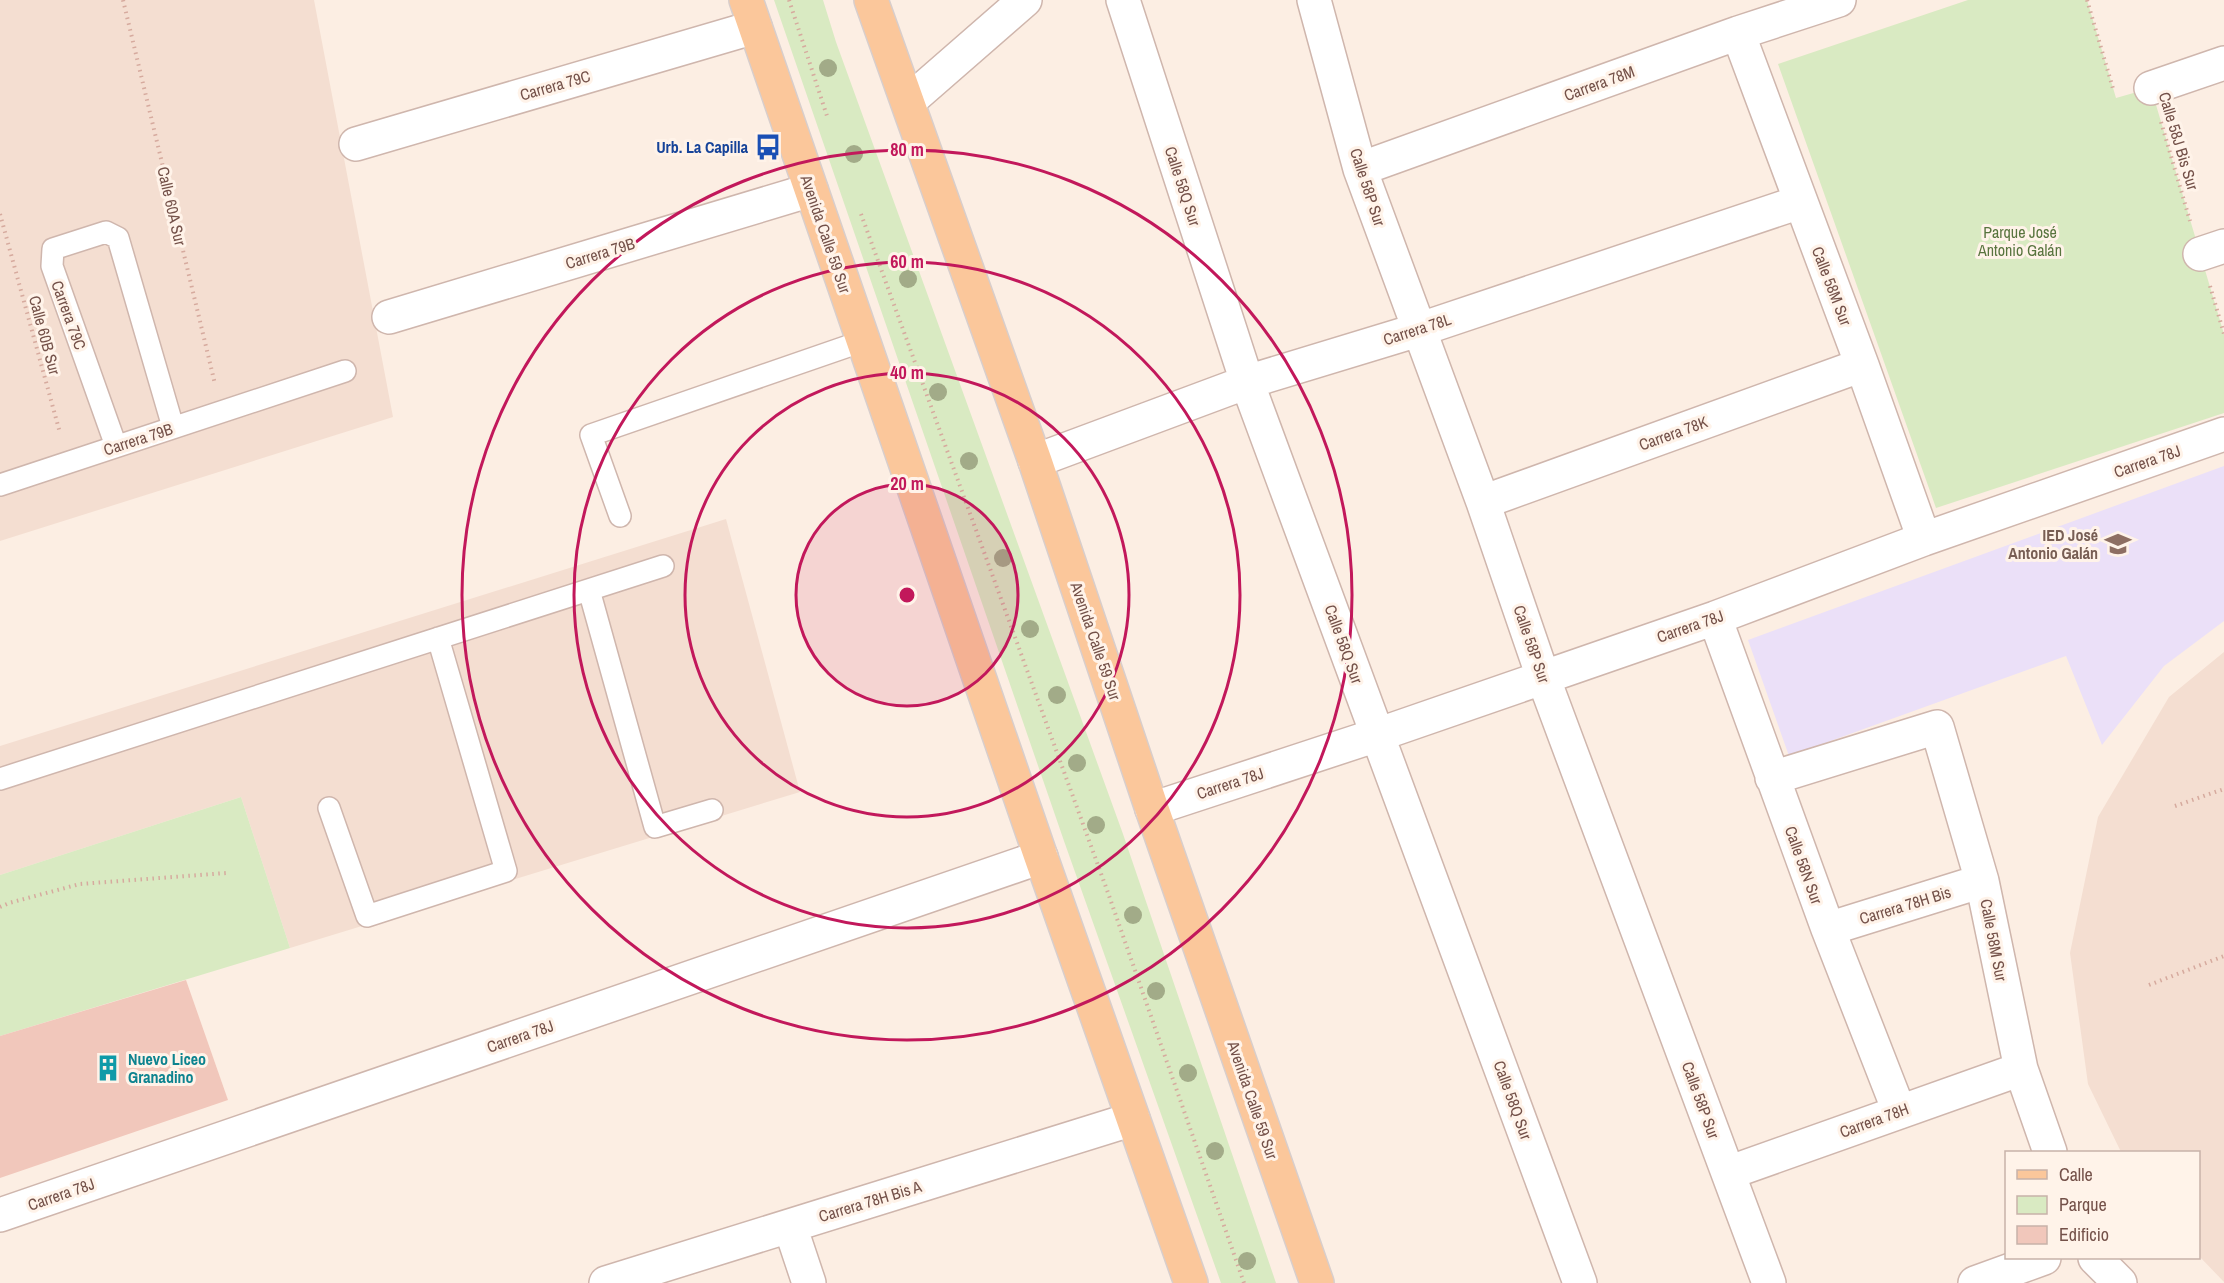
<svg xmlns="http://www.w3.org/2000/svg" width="2224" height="1283" font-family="'Archivo Narrow',sans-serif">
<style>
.residential{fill:#f4ded1}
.education{fill:#ebe0f8}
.green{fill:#d9eac2}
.building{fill:#f1c7bb}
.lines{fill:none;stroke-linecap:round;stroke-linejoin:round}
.lane-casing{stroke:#cfb6ad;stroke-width:24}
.street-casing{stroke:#cfb6ad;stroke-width:36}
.primary-casing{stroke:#d8cecc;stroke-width:36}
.path{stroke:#d6aa9e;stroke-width:4;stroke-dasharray:1.5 4.5;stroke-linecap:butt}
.lane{stroke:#fff;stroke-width:21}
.street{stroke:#fff;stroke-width:33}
.primary{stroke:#fbc79b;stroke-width:33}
.tree{fill:#a2ab88}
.ring{fill:none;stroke:#c2185b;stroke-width:3}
.labels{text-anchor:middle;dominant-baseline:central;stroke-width:6;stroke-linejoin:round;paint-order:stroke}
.street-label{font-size:16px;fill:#745149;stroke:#fff3e9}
.transit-label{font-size:16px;font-weight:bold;fill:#164399;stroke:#fff3e9;text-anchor:end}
.park-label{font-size:16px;fill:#58743e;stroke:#fff3e9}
.education-label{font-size:16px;font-weight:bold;fill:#785e54;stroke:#fff3e9;text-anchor:end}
.culture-label{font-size:16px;font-weight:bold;fill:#0d838f;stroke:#fff3e9;text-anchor:start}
.centre{fill:#c2185b;stroke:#fff3e9;stroke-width:3}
.ring-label{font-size:18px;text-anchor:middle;font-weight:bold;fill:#c2185b;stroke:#fff3e9;stroke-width:6;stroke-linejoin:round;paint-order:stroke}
</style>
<rect width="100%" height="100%" fill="#fceee3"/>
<path class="residential" d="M0 0H314L393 417 0 541Z
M726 519 800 792 290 948 241 797 0 875V746Z
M2224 652V1282L2199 1256 2198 1152H2121L2088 1084 2070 953 2098 817 2169 697Z"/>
<path class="education" d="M2224 466V621L2164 666 2102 745 2066 656 1789 756 1748 640Z"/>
<path class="green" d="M774 0H823L836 42 1123 834 1276 1283H1221L1064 841Z
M1968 0H2087L2116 98 2151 88 2224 334V413L1936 508 1778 64Z
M241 797 290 948 0 1036V875Z"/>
<path class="building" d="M186 980 228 1100 0 1178V1036Z"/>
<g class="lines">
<g class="lane-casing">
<path id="lane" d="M116 446 52 266 53 249 106 232 118 238 173 427
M0 485 345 371
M620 516 591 435 863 341
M589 590 655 827 712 810
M0 779 663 566
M329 808 367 916 506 871 438 638"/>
</g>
<g class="street-casing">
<path id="street" d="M1123 0 1247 382 1580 1283
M1314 0 1360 169 1483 502 1543 677 1769 1283
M1738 33 1862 365 1924 539
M2151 88 2224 63
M908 102 1025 0
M356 144 755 27
M1360 169 1738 33 1839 0
M2200 254 2224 246
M389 317 811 190
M1035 461 1247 382 1418 330 1800 202
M1483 502 1862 365
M1715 618 1828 929 1899 1111
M1772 778 1937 727 1982 881 2021 1069 2050 1152
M1152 809 1377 735 1715 618 1924 539 2224 434
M1828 929 1982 881
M1728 1173 2021 1069
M0 1215 1041 857
M790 1226 809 1283
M2095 1258 2120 1283
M606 1283 1133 1119
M1975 1283 2044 1258"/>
</g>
<g class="primary-casing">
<path id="primary" d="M746 0 1041 857 1191 1283
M871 0 1035 461 1152 809 1317 1283"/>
</g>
<path class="path" d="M123 0 215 384
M789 0 828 119
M2087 0 2114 92
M2161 122 2190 221
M0 214 60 433
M861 214 1107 890 1244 1283
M2210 286 2224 334
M2175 806 2224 789
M0 907 9 903 80 884 226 873
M2149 985 2224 956"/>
<use href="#lane" class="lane"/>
<use href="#street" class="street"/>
<use href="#primary" class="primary"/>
</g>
<g class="tree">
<circle cx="828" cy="68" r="9"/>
<circle cx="854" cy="154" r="9"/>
<circle cx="908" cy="279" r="9"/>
<circle cx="938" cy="392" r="9"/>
<circle cx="969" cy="461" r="9"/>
<circle cx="1003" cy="558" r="9"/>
<circle cx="1030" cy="629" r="9"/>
<circle cx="1057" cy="695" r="9"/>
<circle cx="1077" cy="763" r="9"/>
<circle cx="1096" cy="825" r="9"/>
<circle cx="1133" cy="915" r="9"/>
<circle cx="1156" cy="991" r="9"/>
<circle cx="1188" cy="1073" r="9"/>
<circle cx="1215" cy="1151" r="9"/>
<circle cx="1247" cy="1261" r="9"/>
</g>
<circle cx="907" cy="595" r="111" fill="#c2185b" fill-opacity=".12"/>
<g class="ring">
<circle cx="907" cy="595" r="111"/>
<circle cx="907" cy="595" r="222"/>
<circle cx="907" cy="595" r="333"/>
<circle cx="907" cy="595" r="445"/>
</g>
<defs>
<g id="bus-bare" transform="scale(2.07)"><path d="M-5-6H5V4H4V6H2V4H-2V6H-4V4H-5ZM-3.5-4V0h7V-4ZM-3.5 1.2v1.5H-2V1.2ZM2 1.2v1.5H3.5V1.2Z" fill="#1a4fb4" stroke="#fff3e9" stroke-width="2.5" paint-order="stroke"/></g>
<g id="school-bare" transform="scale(2.07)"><path d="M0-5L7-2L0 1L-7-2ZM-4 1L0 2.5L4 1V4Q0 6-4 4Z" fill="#8d6e63" stroke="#fff3e9" stroke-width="2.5" paint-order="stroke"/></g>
<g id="building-bare" transform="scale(2.07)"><path d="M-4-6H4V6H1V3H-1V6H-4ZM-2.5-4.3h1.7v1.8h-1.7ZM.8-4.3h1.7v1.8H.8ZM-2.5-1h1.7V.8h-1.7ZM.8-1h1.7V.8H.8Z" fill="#0f9aa8" stroke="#fff3e9" stroke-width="2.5" paint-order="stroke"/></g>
</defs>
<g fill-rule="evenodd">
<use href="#bus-bare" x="768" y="147"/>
<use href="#school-bare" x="2118" y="544"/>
<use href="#building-bare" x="108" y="1068"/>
</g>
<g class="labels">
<g class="street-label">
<text transform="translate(1599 83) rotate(-20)">Carrera 78M</text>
<text transform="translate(555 85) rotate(-16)">Carrera 79C</text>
<text transform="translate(2179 141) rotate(73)">Calle 58J Bis Sur</text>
<text transform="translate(1183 186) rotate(72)">Calle 58Q Sur</text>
<text transform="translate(1368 187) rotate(72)">Calle 58P Sur</text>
<text transform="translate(172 206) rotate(77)">Calle 60A Sur</text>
<text transform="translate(826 234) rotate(71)">Avenida Calle 59 Sur</text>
<text transform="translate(600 253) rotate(-17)">Carrera 79B</text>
<text transform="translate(1832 286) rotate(69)">Calle 58M Sur</text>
<text transform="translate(69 315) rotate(70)">Carrera 79C</text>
<text transform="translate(1417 329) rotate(-18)">Carrera 78L</text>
<text transform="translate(45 335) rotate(75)">Calle 60B Sur</text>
<text transform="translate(1673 433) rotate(-20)">Carrera 78K</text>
<text transform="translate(138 439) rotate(-18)">Carrera 79B</text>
<text transform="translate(2147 461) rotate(-19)">Carrera 78J</text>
<text transform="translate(1690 626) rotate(-19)">Carrera 78J</text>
<text transform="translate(1096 641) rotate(71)">Avenida Calle 59 Sur</text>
<text transform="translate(1344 644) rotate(70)">Calle 58Q Sur</text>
<text transform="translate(1532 644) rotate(71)">Calle 58P Sur</text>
<text transform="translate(1230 783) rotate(-18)">Carrera 78J</text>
<text transform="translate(1804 865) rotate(70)">Calle 58N Sur</text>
<text transform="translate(1905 905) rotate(-17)">Carrera 78H Bis</text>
<text transform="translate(1994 940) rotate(79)">Calle 58M Sur</text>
<text transform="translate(520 1036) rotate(-19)">Carrera 78J</text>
<text transform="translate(1253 1100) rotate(71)">Avenida Calle 59 Sur</text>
<text transform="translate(1513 1100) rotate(70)">Calle 58Q Sur</text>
<text transform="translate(1701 1100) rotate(70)">Calle 58P Sur</text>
<text transform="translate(1874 1120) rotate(-20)">Carrera 78H</text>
<text transform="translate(61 1194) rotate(-19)">Carrera 78J</text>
<text transform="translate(870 1201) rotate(-17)">Carrera 78H Bis A</text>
</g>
<g class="transit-label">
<text x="748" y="147">Urb. La Capilla</text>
</g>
<g class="park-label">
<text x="2020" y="232">Parque José<tspan x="2020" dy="18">Antonio Galán</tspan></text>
</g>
<g class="education-label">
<text x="2098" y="535">IED José<tspan x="2098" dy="18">Antonio Galán</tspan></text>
</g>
<g class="culture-label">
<text x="128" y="1059">Nuevo Liceo<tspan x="128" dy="18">Granadino</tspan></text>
</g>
</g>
<circle cx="907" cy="595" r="9" class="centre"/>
<g class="ring-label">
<text x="907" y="156">80 m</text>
<text x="907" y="268">60 m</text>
<text x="907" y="379">40 m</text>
<text x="907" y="490">20 m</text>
</g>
<rect x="2005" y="1151" width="195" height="108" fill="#fff3e9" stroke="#c7b2a9" stroke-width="1.5"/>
<rect x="2017" y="1170" width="30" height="9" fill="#fbc79b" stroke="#c7b2a9" stroke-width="1.5"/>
<text x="2059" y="1181" font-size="18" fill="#745149">Calle</text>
<rect x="2017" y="1196" width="30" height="18" fill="#d9eac2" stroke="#c7b2a9" stroke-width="1.5"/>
<text x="2059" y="1211" font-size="18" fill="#745149">Parque</text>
<rect x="2017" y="1226" width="30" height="18" fill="#f1c7bb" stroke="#c7b2a9" stroke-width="1.5"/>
<text x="2059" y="1241" font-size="18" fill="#745149">Edificio</text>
</svg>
